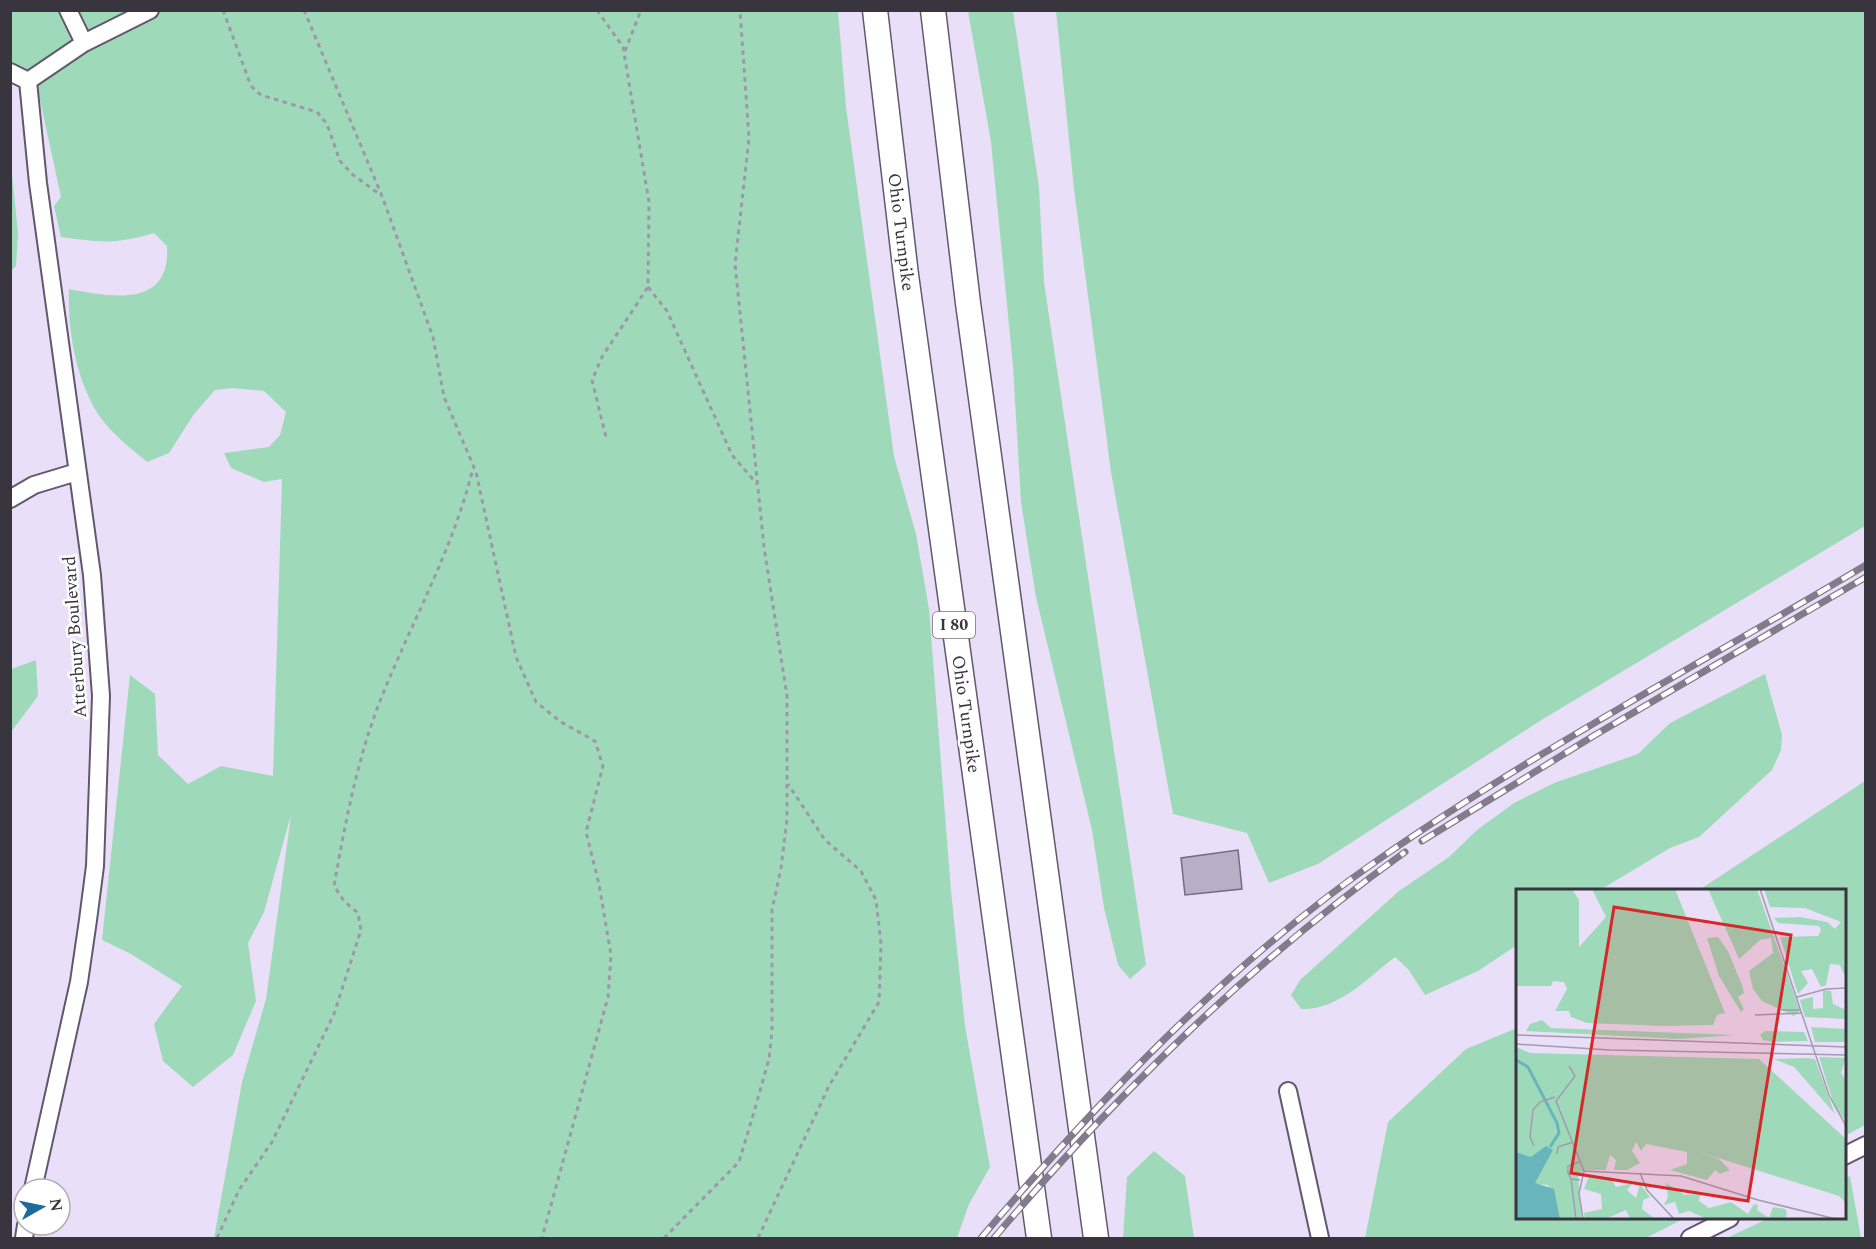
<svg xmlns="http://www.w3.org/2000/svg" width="1876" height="1249" font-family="Spectral,serif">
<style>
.green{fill:#9edaba}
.building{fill:#b8aec6;stroke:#756b81;stroke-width:1.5}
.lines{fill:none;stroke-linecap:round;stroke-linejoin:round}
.minor-casing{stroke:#61586d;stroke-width:20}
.highway-casing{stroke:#61586d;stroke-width:27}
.path{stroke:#9e96a9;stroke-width:3;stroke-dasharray:4.5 4.5;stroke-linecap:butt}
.minor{stroke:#fff;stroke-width:16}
.highway{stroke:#fff;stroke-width:24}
.rail-casing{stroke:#827b8b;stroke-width:7}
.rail{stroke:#fff;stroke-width:4.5;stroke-dasharray:14;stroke-linecap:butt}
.labels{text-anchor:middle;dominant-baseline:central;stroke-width:5;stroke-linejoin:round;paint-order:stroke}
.shield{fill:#fff;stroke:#747279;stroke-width:1.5}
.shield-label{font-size:16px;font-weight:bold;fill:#39353f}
.street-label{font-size:18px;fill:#39353f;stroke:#fff}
.inset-river{fill:none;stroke:#68b5bc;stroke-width:3}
.inset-road{fill:none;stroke:#a39bae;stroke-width:1.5}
.view{fill:#d62828;fill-opacity:0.15;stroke:#d62828;stroke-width:3}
.inset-edge{fill:none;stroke:#39353f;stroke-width:3}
</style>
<rect width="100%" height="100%" fill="#eadff8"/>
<path class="green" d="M10 11H838L846 107 894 456 916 534 929 609 951 891 965 1026 990 1167 969 1204 957 1238H214L242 1082 266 999 291 815 264 912 248 943 256 1001 233 1055 193 1087 163 1061 154 1024 182 986 131 954 102 940 130 675 155 694 158 755 188 784 221 766 273 776 282 479 264 482 231 468 224 453 269 447 280 435 286 412 264 391 233 388 215 390 194 414 169 453 147 462C134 451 120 440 109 428 78 394 67 333 69 289 111 297 171 309 167 246L154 233C114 245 101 242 61 237L54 206 61 197 37 86 11 68Z
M968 11H1013L1039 187 1044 282 1146 965 1130 979 1118 965 1104 908 1092 830 1036 597 1021 502 1013 366 991 142Z
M1056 11H1865V526L1543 719 1318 864 1269 883 1247 833 1173 814 1111 472 1074 189Z
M11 163 18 233 16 266 11 271Z
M36 660 38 696 11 732V669Z
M1765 674 1782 735 1781 750 1772 770 1699 837 1670 848 1600 890H1518L1517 945 1478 971 1425 995 1408 969 1395 957C1366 979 1339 1010 1301 1009L1291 995 1300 980 1399 891 1449 857 1477 830 1514 803 1554 783 1638 754 1670 723Z
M1865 781V1125L1845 1136 1844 890H1699Z
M1517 1028 1518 1218H1685L1646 1238H1365L1388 1122 1466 1049Z
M1154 1151 1185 1176 1194 1238H1123L1127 1177Z
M1850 1176 1861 1238H1727L1769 1218H1844L1845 1179Z"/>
<path class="building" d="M1238 850 1242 889 1185 895 1181 858Z"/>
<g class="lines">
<g class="minor-casing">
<path id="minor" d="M68 10 84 43
M10 72 28 81
M28 81 38 183 92 575 101 696 95 866 88 920 79 982 33 1189
M28 81 84 43 150 10
M10 499 34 485 77 472
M1288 1091 1320 1238
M1844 1156 1866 1145
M24 1238 26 1225
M1690 1238 1730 1218"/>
</g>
<g class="highway-casing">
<path id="highway" d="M875 10 906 275 1039 1238
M933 10 968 303 1096 1238"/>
</g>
<path class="path" d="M223 10 251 86 261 95 317 112 327 124 340 161 352 174 382 196
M304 10 382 196 433 337 444 397 476 472 516 657 536 702 561 722 595 741 603 766 586 832 599 884 611 955 608 997 542 1238
M597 10 623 47 649 202 648 287 602 357 592 380 606 437
M625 51 641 10
M648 287 667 311 732 455 757 484
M217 1238 239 1190 272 1142 334 1014 361 930 358 913 344 901 334 886C345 824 357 760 380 701 411 623 453 550 473 468
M664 1238 739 1162 754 1112 769 1059 772 1030V910L781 868 787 819V696L764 547 735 264 749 138 740 10
M758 1238 829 1086 879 1002 881 944 876 900 861 871 825 840 788 784"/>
<use href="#minor" class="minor"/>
<use href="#highway" class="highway"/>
<g class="rail-casing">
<path id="rail" d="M1422 841 1595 735 1866 577
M981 1238C1099 1100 1225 967 1375 862 1531 753 1702 663 1866 565
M994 1238C1118 1093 1249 964 1405 852"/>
</g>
<use href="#rail" class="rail"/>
</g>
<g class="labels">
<rect class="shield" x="933" y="612" width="42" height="26" rx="4.5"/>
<g class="shield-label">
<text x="954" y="625">I 80</text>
</g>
<g class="street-label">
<text transform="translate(901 232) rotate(83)">Ohio Turnpike</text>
<text transform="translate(75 637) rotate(-94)">Atterbury Boulevard</text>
<text transform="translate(966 714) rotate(82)">Ohio Turnpike</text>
</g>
</g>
<g transform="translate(1516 889)">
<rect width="330" height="330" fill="#eadff8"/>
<path d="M0 0H56L63 11V58L90 28 76 0H159L209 124 201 126 197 136 147 137 71 134 55 128 53 122H39L51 100 48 93 37 92 35 97H0ZM192 0H241L284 122 278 127 246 112 237 100 233 82 257 64 255 49 244 51 223 70ZM248 0H330V90L324 76 314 75 310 96 305 98 296 80 285 82 292 94 282 105 264 48 302 47 305 41 303 37 262 34 258 29 284 28 311 33 319 40 325 33 289 19 254 18ZM202 48 212 62 226 96 228 104 222 108 228 120 225 123 203 87 191 49ZM307 101 315 102 317 115 330 121V130L289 128 284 111 297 108V120L307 119ZM26 131 35 139 220 146 163 150 10 142 14 135ZM295 138 330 140V153H299ZM249 142 288 143 292 152 257 153 247 151 244 146ZM0 158 14 164 243 170 330 250V330L329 313 323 307 183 263 203 270 214 281 204 285 199 281 191 291 154 281 171 275V263L130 255 125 262 120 253 116 262 124 274 111 281H98L100 271 94 266 90 281H68L62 287 66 330H44L32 296 19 295V291L37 261 15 268 0 263ZM303 168 330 169 325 184 330 191V232L319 219ZM290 169 299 170 319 225 278 178 258 170ZM73 287 94 288 100 298 117 294 111 301 120 309 124 295 134 308 127 311 126 320 139 330H114L110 321 89 330H69L68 324 86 320 85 305 68 300ZM150 294 169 306 184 305 183 312 193 319 215 313 232 325 238 315 242 316 241 321 253 329 257 318 269 320 271 324 269 330H191L173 322 163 325 159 313 148 316 152 308Z" fill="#9edaba"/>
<path d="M30 257 37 261 19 294 38 300 44 330H0V263L15 268Z" fill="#68b5bc"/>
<path class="inset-river" d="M0 171 12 178 41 234 43 244 34 258"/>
<path class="inset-road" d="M244 0 313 206 330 237M281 108 310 100 330 99M265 121H285M239 126 286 124M0 146 330 158M0 155 94 161 330 166M53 177 59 187 40 212 68 282M18 257 14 248 17 221 24 213 39 208M41 265 42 258 57 253M63 273 52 277V284L55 290 64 291M68 282 165 287 242 311 320 330M124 284 131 301 158 330M55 290 60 330M67 330 63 304 68 282"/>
<path class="view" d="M98 18 275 46 232 312 55 284Z"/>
<rect width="330" height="330" class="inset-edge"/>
</g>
<rect width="1876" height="1249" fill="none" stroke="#39353f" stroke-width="24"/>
<g transform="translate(42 1207) rotate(81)"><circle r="28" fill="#ffffff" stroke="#b0aeb2" stroke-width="1.5"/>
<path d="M0-4.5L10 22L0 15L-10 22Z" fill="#1d6b9d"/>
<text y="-9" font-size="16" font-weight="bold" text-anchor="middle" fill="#39353f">N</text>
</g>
</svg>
